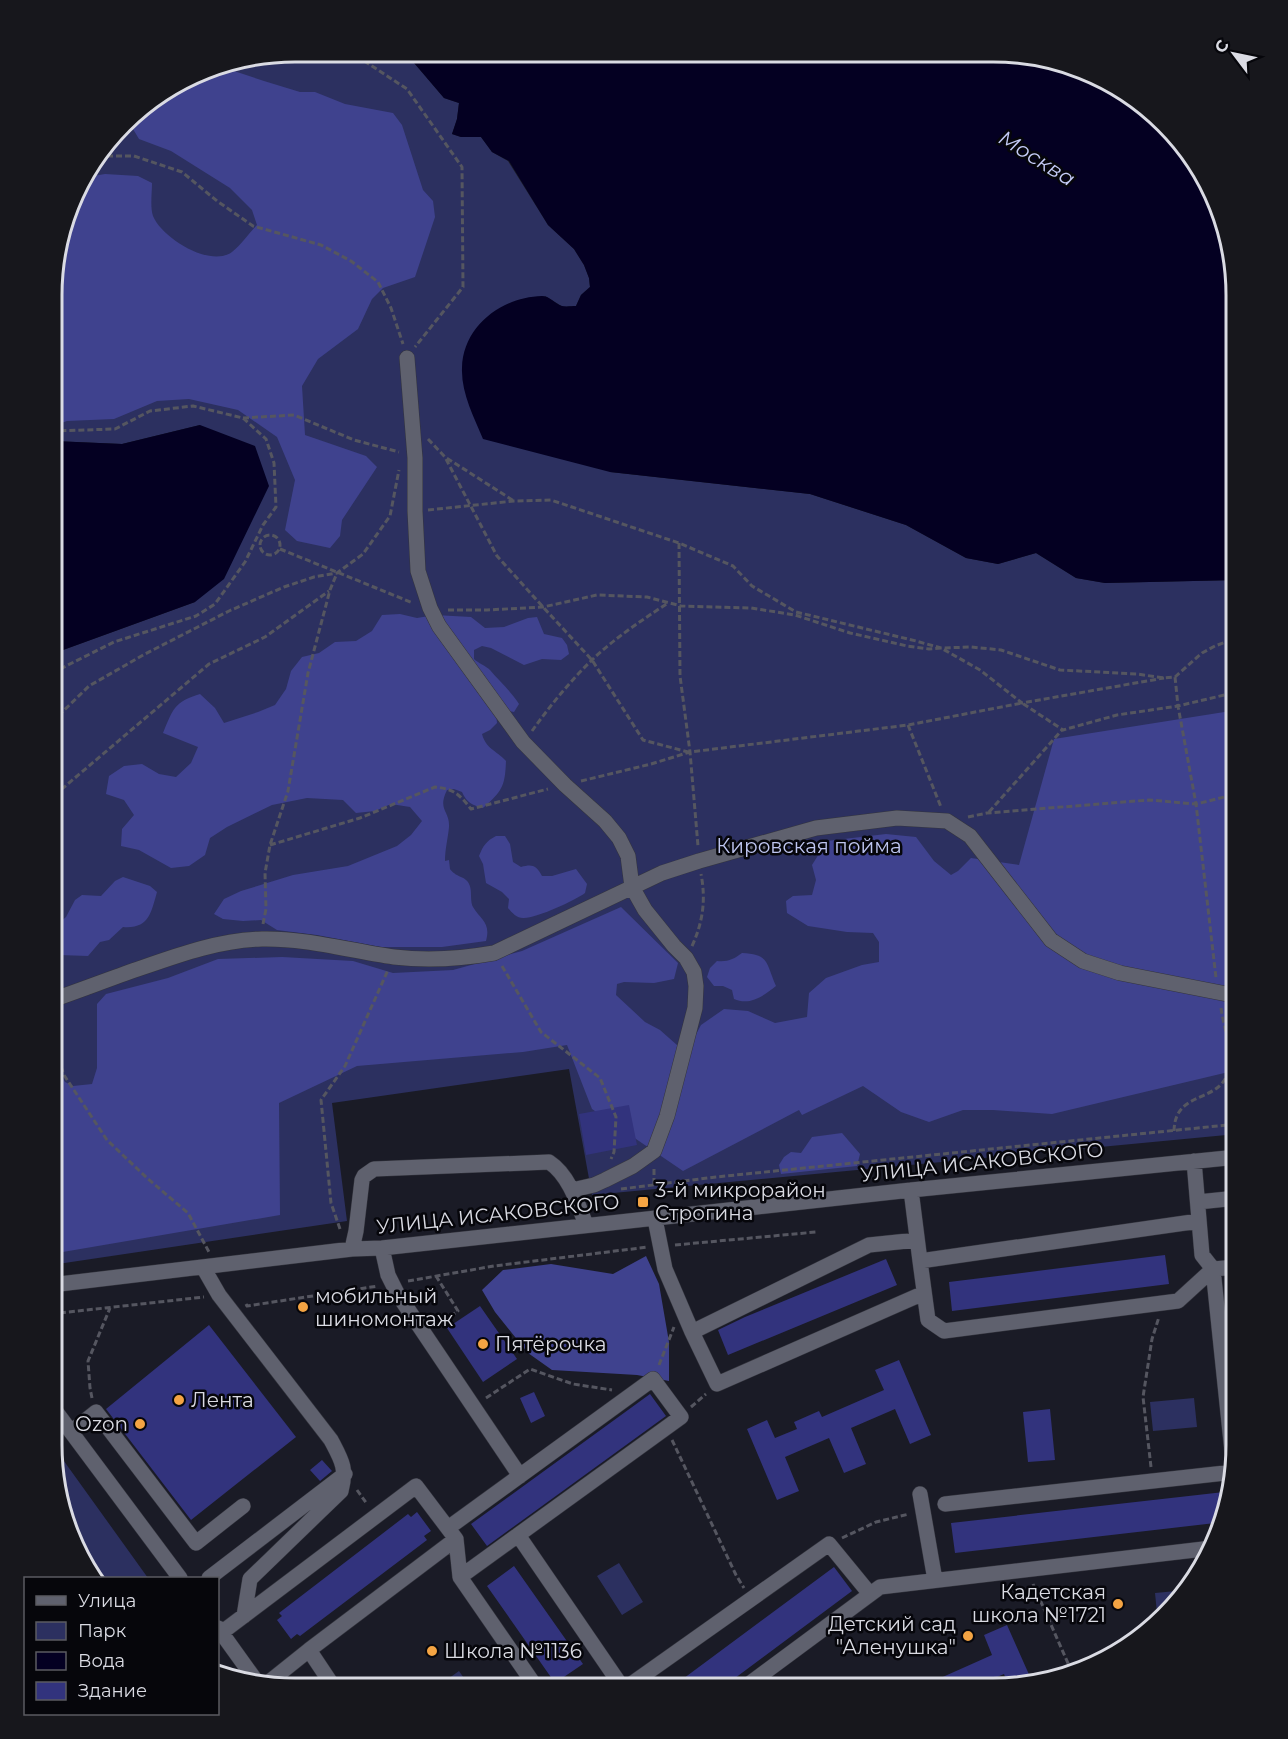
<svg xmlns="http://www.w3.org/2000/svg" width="1288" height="1739" font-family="Montserrat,sans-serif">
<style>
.green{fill:#2c3060}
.forest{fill:#3f428e}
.water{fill:#040022}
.building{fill:#32337d}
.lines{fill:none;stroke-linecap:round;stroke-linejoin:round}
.minor-casing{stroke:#34353e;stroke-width:16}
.path{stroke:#555660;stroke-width:3;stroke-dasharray:6 3;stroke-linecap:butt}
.minor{stroke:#5f616e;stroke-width:15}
.poi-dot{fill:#f4a443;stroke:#06060b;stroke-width:2}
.labels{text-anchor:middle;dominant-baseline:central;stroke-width:5;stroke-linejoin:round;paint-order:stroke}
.park-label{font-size:20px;fill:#bec5f0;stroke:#06060b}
.street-label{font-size:20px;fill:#dadbe3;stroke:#06060b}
.poi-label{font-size:20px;fill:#dadbe3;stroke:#06060b;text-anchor:start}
.water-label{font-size:21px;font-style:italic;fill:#c4cbf6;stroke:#06060b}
.rim{fill:none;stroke:#dadbe3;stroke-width:3}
</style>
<rect width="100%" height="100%" fill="#1a1b26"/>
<path class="green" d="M295 51H391L409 57 444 98 459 103 457 119 452 134 461 137H481L492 152 508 161 548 225 574 249 584 265 589 278 590 287 581 295 576 306 563 307 545 296 610 472 810 494 906 525 966 558 998 564 1036 553 1076 578 1105 583 1237 580V1134L592 1195 569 1069 332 1103 347 1221 51 1265 52 654 195 602 200 425 122 444 53 441V262L83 173 134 111 216 64Z
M1194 1398 1197 1427 1153 1431 1150 1402Z
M51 1443 148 1578H94L76 1553Z
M619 1563 643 1602 622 1615 597 1576Z
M1187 1590 1158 1623 1155 1593Z
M459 1671 470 1687 438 1686Z"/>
<path class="forest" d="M223 63 234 71 264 81 300 92H315L345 104 393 113 402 125 423 190 433 201 435 217 415 277 383 288 372 299 358 329 318 359 302 386 305 435 366 456 377 467 342 520 340 536 330 548 297 541 285 530 295 480 277 437 238 410 189 399 157 401 114 419 67 421 53 426V262L82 178 105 174 138 176 152 183C152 193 150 207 153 216 162 238 210 268 232 252 241 245 249 233 257 225L252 210 230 188 171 151 139 139 127 119 134 111 216 64Z
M400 614 417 618 435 615 471 617 485 628 504 627 528 618 537 617 544 634 562 638 567 645 569 654 561 660 542 659 524 665 491 648 482 646 474 650V659C478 663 486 666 490 670 499 681 511 691 519 704L514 712 505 710 496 713 497 723 490 730 482 734C486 749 496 750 506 761 505 787 502 791 483 808 472 805 467 803 462 792L454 789 447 790C437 810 450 811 449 827 448 838 445 849 445 861L449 860 450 869C450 870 456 875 457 875 460 877 463 877 466 880 474 887 469 899 473 907 481 920 491 923 486 941L442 947H381L317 935 277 930 261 920 243 921 223 919 214 914 224 899 241 891 293 875 348 866 397 846 411 835 422 821 410 807 391 804 375 811 356 813 343 800 307 798 272 805 227 827 210 838 205 855 189 866 171 868 139 850 121 846 122 829 134 815 124 800 106 794 109 776 124 766 142 764 159 774 176 777 191 763 198 747 163 733C173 709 174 702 200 694L215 708 224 723 258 712 275 705 286 689 291 671 302 657 319 653 335 642 356 641 372 631 382 615Z
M1237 710V1070L1052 1114 993 1110H963L929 1122 901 1112 863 1086 802 1115 799 1110 683 1171 592 1109 567 1045 523 1052 357 1066 279 1103 280 1215 51 1254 52 1060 65 1082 73 1086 92 1084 97 1068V1004L106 994 168 978 218 959 282 957 353 961 393 973 453 970 522 951 621 907 678 963 674 979 654 983 624 982 617 984 616 995 645 1022 660 1030 686 1053 701 1025 724 1009 748 1011 775 1023 807 1017 809 993 826 978 862 965 879 962V942L873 933 847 932 808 926 787 913 786 901 793 896 812 895 816 880 812 865 827 841 886 834 916 837 934 861 951 875 958 871 971 858 1019 865 1054 739Z
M496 836H505L510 844 513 862 521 867C532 864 536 865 542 876H552L576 869 587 884 585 893C576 900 535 919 523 918 517 918 512 913 508 908L509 899 502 892 486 883 483 864 479 856C483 846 486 841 496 836Z
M123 877 150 886 157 892C151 913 149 929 123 927L109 940 100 942 88 956 59 955 52 949V936L59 923 66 917 75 900 82 895 101 896 115 881Z
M742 953C770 954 766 964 776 986 763 996 750 1006 734 999L732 990 723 986H714L707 977 710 968 717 961C728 962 734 959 742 953Z
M842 1133 860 1154 857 1166 781 1174 779 1165 784 1157 791 1152 801 1153 812 1137Z
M646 1256 659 1284 669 1342V1381L637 1375 552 1370 528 1353 495 1312 482 1290 503 1270 551 1264 613 1274Z"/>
<path class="water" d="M391 51 1026 53 1129 92 1177 134 1212 186 1237 294V580L1105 583 1076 578 1036 553 998 564 966 558 906 525 810 494 610 472 483 439C474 417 461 393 462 368 463 326 502 297 542 296 550 296 555 304 562 306 566 307 572 306 576 306L581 295 590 287 589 278 584 265 574 249 548 225 509 161 492 152 481 137H461L452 134 457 119 459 103 444 98 409 57Z
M200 425 255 446 269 486 224 579 195 602 52 654 53 441 122 444Z"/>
<path class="building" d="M629 1105 637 1145 586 1155 579 1114Z
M1165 1255 1169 1284 952 1311 949 1282Z
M886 1259 897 1285 728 1355 718 1330 745 1317Z
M480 1306 517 1359 483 1382 447 1328Z
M209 1325 296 1437 191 1520 106 1409Z
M899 1360 931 1435 910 1444 895 1409 851 1428 866 1464 844 1473 829 1438 785 1457 799 1491 777 1500 747 1429 767 1420 775 1438 797 1429 794 1422 819 1411 822 1417 884 1390 875 1370Z
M534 1392 545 1416 531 1423 520 1398Z
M650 1394 666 1416 487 1546 471 1524Z
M1050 1409 1055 1460 1028 1462 1023 1412Z
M322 1460 332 1471 320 1481 310 1470Z
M1224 1492 1226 1513 1224 1522 955 1553 951 1523Z
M417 1512 431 1531 424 1536 427 1540 300 1636 297 1634 291 1639 277 1620 282 1616 279 1613 408 1514 411 1517Z
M514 1566 583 1664 555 1683 487 1586Z
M834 1567 852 1591 723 1687H672Z
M1007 1625 1031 1679 1008 1685 1004 1674 972 1688H918L992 1655 984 1635Z"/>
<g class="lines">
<g class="minor-casing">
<path id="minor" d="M407 358 415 458V511L418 571 430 608 439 626 523 742 565 785 605 821 619 838 628 856 632 887 645 910 674 946 686 958 694 972 696 986 695 1008 667 1116 654 1151 633 1166 605 1180 594 1185 572 1190
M52 1000C81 990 109 979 138 969 178 955 219 940 262 939 306 938 350 951 394 957 428 961 460 959 494 953L662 873 699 861 816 828 897 818 947 821 970 836 1051 940 1083 961 1120 973 1237 996
M1194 1161 1202 1255 1213 1269 1234 1471
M911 1190 920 1261 1199 1221
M1198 1202 1237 1198
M655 1219 665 1269 692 1332
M917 1240 869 1245 692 1332 717 1384 924 1293
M382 1248 388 1275 397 1293 520 1476
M352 1249 356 1231 362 1180 364 1176 374 1169 549 1162C569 1175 578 1204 586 1225
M920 1261 928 1320 944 1331 1178 1301 1213 1269 1237 1267
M203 1267 219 1295 331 1440C342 1461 347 1468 341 1491L250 1579 244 1616
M51 1285 352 1249 382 1248 911 1190 1237 1157
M51 1405 180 1578
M71 1432 96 1412 196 1543 243 1506
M920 1494 935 1580
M945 1504 1234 1472
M518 1535 622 1687
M460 1577 536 1687
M209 1578 345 1474
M218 1628 259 1685
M221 1633 416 1486 456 1539 460 1577 681 1417 653 1379 448 1528
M309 1650 333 1686
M264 1686 309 1650 456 1539
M627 1687 829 1544 870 1594
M745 1687 880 1587 1212 1548"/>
</g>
<path class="path" d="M349 51 407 89 462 167 463 287 415 347
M98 156H134L182 172 217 201 253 226 321 245 351 261 378 282 391 308 403 344
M243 418 294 415 354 440 399 452
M428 439 445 457 514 501
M446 459 497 556 543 607 592 660 643 740 688 752
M428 510 514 501 551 500 679 543 733 566 752 586 796 612 916 641 941 648 971 647 1001 650 1060 670 1137 674 1164 678 1175 677 1202 653 1215 646 1237 638
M260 545a10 10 0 1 1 20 0a10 10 0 1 1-20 0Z
M679 543 680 676 690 752 698 846
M280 549 413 603
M448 610H487L543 607 597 595 647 597 681 606 751 608 795 615 850 633 907 646 929 649 941 648 980 670 1022 703 1164 678
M52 673 114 642 196 616 215 604 245 562 263 525 276 507 274 463 266 439 243 418 193 406 150 411 115 429 53 431
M1175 677 1178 706 1196 804 1216 978
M52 722 89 686 145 654 229 611 284 587 314 577 337 573 363 554 390 516 399 470
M908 725 941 807
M532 731C549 707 571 680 593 659 615 638 642 620 668 603
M581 781 651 764 690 752 908 725 1022 703 1063 730 1117 715 1178 706 1237 692
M52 790 63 788 209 664 265 637 329 591
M989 812 1062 730
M968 817 987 813 1149 800 1196 804 1237 794
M270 845 360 818 435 787C454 789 459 794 471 809L548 789
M263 924 266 909 265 873 270 845 288 791 308 673 330 590 337 573
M692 946C703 922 706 900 701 874
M502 966 541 1032 600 1078 616 1117 614 1152 611 1159
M52 1041 64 1075 107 1140 147 1178 188 1213 209 1252
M1174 1131C1175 1085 1229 1108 1230 1059 1230 1045 1223 1023 1221 1008
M654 1169V1185
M621 1189 716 1177 1237 1124
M340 1229 331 1203 321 1100 345 1066 388 970
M675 1245 816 1232
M408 1281 494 1266 648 1247
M246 1304 247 1306 378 1286
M51 1314 204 1297
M435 1326 458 1311 436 1276
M659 1365 674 1327
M92 1398 90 1388 88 1361 110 1308
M486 1398 530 1369 573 1384 612 1390
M691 1407 706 1394
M672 1440 736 1575 744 1588
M53 1453 61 1443
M1151 1467 1143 1397 1152 1339 1159 1317
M357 1490 367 1504
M842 1538 876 1522 909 1514
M73 1540 86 1551 94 1578
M1033 1584 1071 1670"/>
<use href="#minor" class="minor"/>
</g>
<g class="poi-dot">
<rect x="637" y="1196" width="12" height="12" rx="3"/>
<circle cx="303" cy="1307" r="6"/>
<circle cx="483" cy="1344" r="6"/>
<circle cx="179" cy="1400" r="6"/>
<circle cx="140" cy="1424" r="6"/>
<circle cx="1118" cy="1604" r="6"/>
<circle cx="968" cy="1636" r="6"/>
<circle cx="432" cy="1651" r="6"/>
</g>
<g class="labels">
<g class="park-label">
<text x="809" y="846">Кировская пойма</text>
</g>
<g class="street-label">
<text transform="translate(982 1162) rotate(-6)">УЛИЦА ИСАКОВСКОГО</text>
<text transform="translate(498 1214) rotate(-6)">УЛИЦА ИСАКОВСКОГО</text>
</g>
<g class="poi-label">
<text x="655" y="1190">3-й микрорайон<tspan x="655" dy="23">Строгина</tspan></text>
<text x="315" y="1296">мобильный<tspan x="315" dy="23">шиномонтаж</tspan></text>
<text x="495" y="1344">Пятёрочка</text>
<text x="191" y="1400">Лента</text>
<text x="128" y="1424" text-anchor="end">Ozon</text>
<text x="1106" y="1592" text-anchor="end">Кадетская<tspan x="1106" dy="23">школа №1721</tspan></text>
<text x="956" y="1624" text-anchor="end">Детский сад<tspan x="956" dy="23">"Аленушка"</tspan></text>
<text x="444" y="1651">Школа №1136</text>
</g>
<g class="water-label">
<text transform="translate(1037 158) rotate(32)">Москва</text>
</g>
</g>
<path d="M0 0H1288V1739H0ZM295 62H993A233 233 0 0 1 1226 295V1445A233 233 0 0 1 993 1678H295A233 233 0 0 1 62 1445V295A233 233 0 0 1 295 62Z" fill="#17171c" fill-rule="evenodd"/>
<path class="rim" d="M295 62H993A233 233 0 0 1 1226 295V1445A233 233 0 0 1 993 1678H295A233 233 0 0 1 62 1445V295A233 233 0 0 1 295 62Z"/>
<rect x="24" y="1577" width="195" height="138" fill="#06060b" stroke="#5b5b61" stroke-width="1.5"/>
<rect x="36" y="1596" width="30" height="9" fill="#5f616e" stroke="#5b5b61" stroke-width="1.5"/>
<text x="78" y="1607" font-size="18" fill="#dadbe3">Улица</text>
<rect x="36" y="1622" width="30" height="18" fill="#2c3060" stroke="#5b5b61" stroke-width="1.5"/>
<text x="78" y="1637" font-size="18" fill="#dadbe3">Парк</text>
<rect x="36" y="1652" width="30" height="18" fill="#040022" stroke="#5b5b61" stroke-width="1.5"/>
<text x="78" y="1667" font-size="18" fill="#dadbe3">Вода</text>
<rect x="36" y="1682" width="30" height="18" fill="#32337d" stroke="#5b5b61" stroke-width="1.5"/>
<text x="78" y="1697" font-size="18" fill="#dadbe3">Здание</text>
<g transform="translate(1234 54) rotate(302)" stroke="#06060b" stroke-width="4.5" paint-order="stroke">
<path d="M0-4.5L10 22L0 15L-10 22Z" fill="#dadbe3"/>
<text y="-9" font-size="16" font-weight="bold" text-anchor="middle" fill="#dadbe3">С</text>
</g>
</svg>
